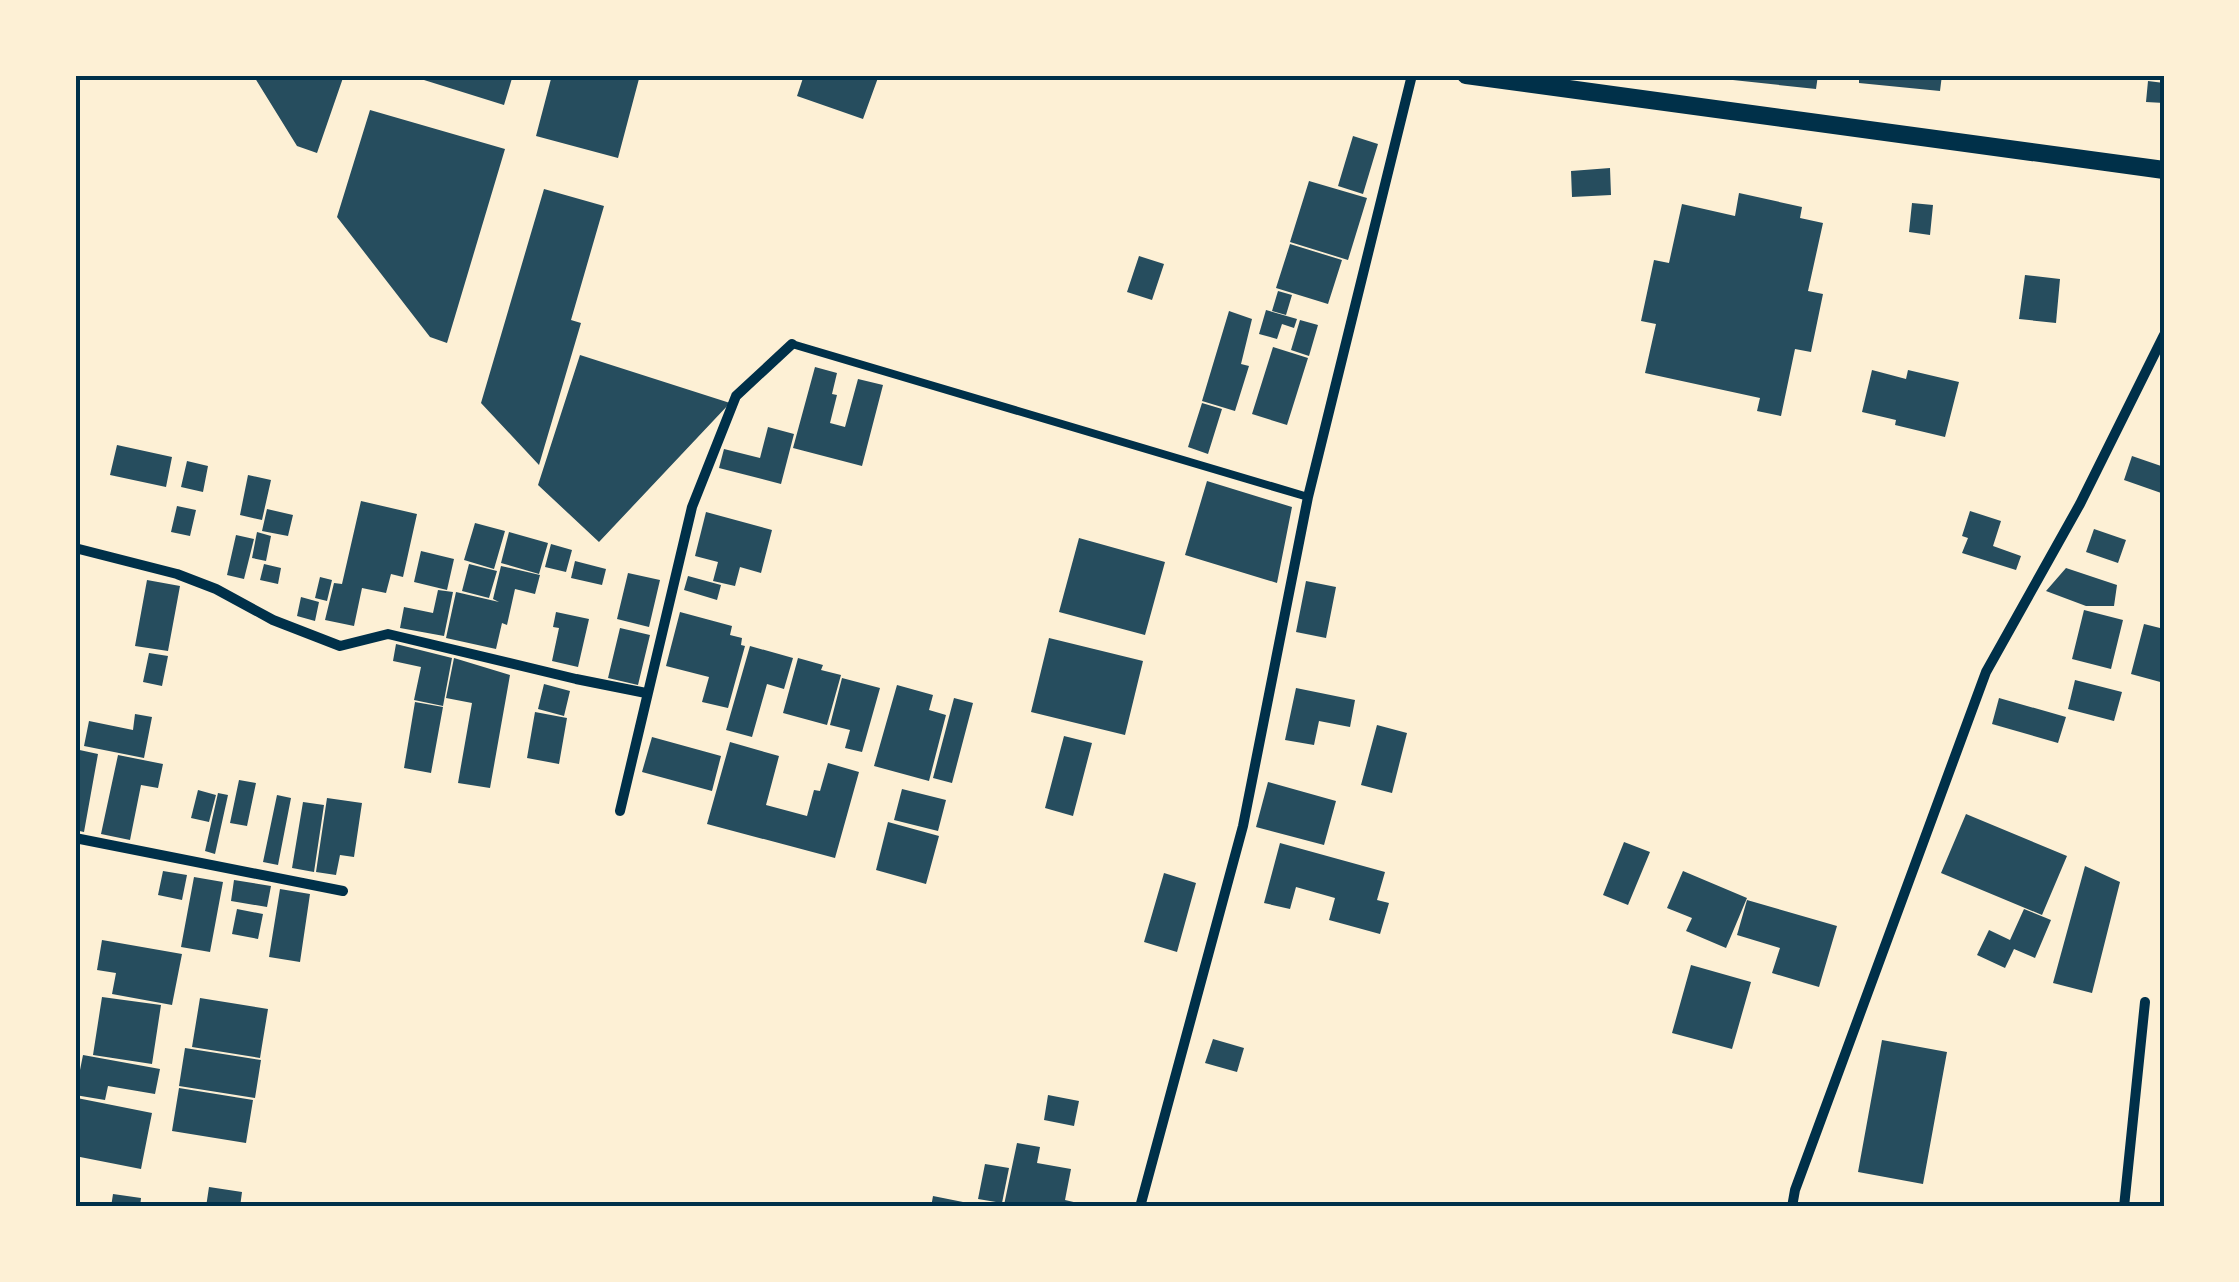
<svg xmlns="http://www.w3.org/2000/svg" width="2239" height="1282" font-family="Roboto,sans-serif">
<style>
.building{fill:#264d5e}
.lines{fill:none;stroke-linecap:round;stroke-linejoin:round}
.service{stroke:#003049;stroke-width:8}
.minor{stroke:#003049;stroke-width:10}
.tertiary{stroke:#003049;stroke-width:18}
.neatline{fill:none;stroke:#003049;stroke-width:4}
</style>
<rect width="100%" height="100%" fill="#fdf0d5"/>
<path class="building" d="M253 75H344L317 153 297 146Z
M408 75H513L504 105Z
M552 75H640L618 158 536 136Z
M804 75H879L863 119 797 96Z
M1714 75H1818L1816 89 1714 78Z
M1859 75H1942L1940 91 1859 83Z
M2148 81 2164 83V103L2146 102Z
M370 110 505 149 447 343 430 337 337 217Z
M1353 136 1378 144 1363 194 1338 186Z
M1610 168 1611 195 1572 197 1571 171Z
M1309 181 1367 198 1348 260 1290 242Z
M544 189 604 206 571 320 581 323 539 465 481 403Z
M1739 193 1802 207 1800 218 1823 223 1808 291 1823 294 1811 352 1795 349 1781 416 1757 411 1760 398 1645 373 1656 324 1641 321 1654 260 1669 263 1682 204 1735 216Z
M1912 203 1933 205 1930 235 1909 232Z
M1290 244 1342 260 1328 304 1276 288Z
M1139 256 1164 264 1152 300 1127 292Z
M2025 275 2060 279 2056 323 2019 319Z
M1278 291 1292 295 1286 315 1272 311Z
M1266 310 1297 319 1294 328 1282 324 1277 339 1259 334Z
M1229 311 1252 319 1241 364 1249 366 1235 411 1202 401Z
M1300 320 1318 325 1309 356 1291 350Z
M1273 347 1308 358 1287 425 1252 414Z
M580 355 730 403 599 542 538 485Z
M815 367 837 373 832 394 837 395 830 423 845 427 858 379 883 385 862 466 793 448Z
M1872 370 1906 379 1908 370 1959 382 1945 437 1895 425 1896 420 1862 412Z
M1202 403 1222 409 1208 454 1188 447Z
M768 427 794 434 781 484 719 468 724 449 760 458Z
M117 445 172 457 166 487 110 475Z
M2132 456 2164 467V494L2124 480Z
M187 461 208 466 203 492 181 487Z
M248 475 271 480 262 520 240 515Z
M1207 481 1292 507 1277 583 1185 555Z
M361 501 417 514 403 577 391 574 386 593 362 588 354 626 325 620 334 583 342 584Z
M177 506 196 510 190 536 171 532Z
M267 509 293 515 288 536 262 531Z
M1970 511 2001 521 1993 546 2021 556 2016 570 1962 553 1968 538 1962 536Z
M706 512 772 530 761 573 740 567 735 586 713 581 718 562 695 556Z
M475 523 505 531 494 569 464 560Z
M2094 529 2126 540 2118 563 2086 552Z
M257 532 271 536 266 561 252 558Z
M509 532 548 543 539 574 501 563Z
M236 535 254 539 244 579 227 575Z
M1079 538 1165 562 1145 635 1059 612Z
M551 544 572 550 566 572 545 567Z
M421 551 454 559 447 590 414 582Z
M575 561 606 569 602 585 571 578Z
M264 564 281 568 278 584 260 580Z
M469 564 497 571 489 598 462 591Z
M501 566 540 575 535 594 515 589 507 625 502 623 496 649 446 638 456 592 499 602 493 599Z
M2066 568 2117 585 2114 606H2086L2046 591Z
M628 573 660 580 649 627 617 619Z
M688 576 721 585 717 600 684 590Z
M320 577 332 580 327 601 315 598Z
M147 580 180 586 168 651 135 646Z
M1306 581 1336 587 1326 638 1296 632Z
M438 590 453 592 444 636 400 628 404 607 433 613Z
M301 597 319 602 315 621 297 616Z
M2084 610 2123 620 2111 669 2072 659Z
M556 612 589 619 578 667 552 661 559 628 553 627Z
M680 612 732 626 730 635 742 638 741 645 745 646 728 708 702 702 709 677 666 666Z
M2144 624 2164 629V683L2131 674Z
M620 628 650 635 638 685 608 678Z
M1049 638 1143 661 1125 735 1031 712Z
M396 644 452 658 443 706 414 700 421 667 393 661Z
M750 646 793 658 784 689 767 684 752 737 726 730Z
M149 653 168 656 162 686 143 682Z
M454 658 510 675 490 788 458 783 472 703 446 698Z
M798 658 823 665 821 670 841 675 827 725 783 713Z
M842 678 880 688 862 752 845 748 850 730 830 725Z
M2075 680 2122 692 2114 721 2068 709Z
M544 684 570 691 564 716 538 709Z
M897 685 933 695 929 710 946 715 929 781 874 766Z
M1296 688 1355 700 1350 727 1319 721 1314 745 1285 740Z
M954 698 973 703 952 783 933 778Z
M1999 698 2066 717 2058 743 1992 724Z
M415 702 443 707 431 773 404 768Z
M535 712 567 718 559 764 527 758Z
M135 714 152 717 144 758 84 746 89 721 133 730Z
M1377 725 1407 733 1392 793 1361 785Z
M1064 736 1092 743 1073 816 1045 808Z
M652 737 721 756 712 791 642 772Z
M730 742 779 756 766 805 807 816 814 790 820 791 828 763 859 772 835 858 707 824Z
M75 749 98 754 84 832 75 830Z
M118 755 163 764 158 788 141 785 130 840 101 834Z
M239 780 256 783 247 826 230 823Z
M1268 782 1336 801 1324 845 1256 827Z
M902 789 946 800 938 831 894 820Z
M198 790 216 795 209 822 191 818Z
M218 793 228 795 215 854 205 851Z
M277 795 291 798 278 865 263 862Z
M327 798 362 803 354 857 340 855 336 875 316 872Z
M303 802 324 805 314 872 292 868Z
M1966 814 2067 856 2042 915 1941 873Z
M888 822 939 836 926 884 876 870Z
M1624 842 1650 852 1628 905 1603 895Z
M1280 843 1385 872 1377 900 1389 903 1380 934 1329 920 1335 898 1296 887 1290 909 1264 903Z
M2085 866 2120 882 2092 993 2053 983Z
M163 871 187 875 182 900 158 895Z
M1683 871 1747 898 1726 948 1686 931 1692 918 1667 908Z
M1164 873 1196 883 1177 952 1144 942Z
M194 877 223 882 210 952 181 947Z
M234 880 271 886 267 907 231 901Z
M280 889 310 894 300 962 269 957Z
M1747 900 1837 926 1819 987 1772 973 1780 948 1737 935Z
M237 909 263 914 258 939 232 934Z
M2024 909 2051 920 2035 958 2014 949 2005 968 1977 955 1989 930 2010 940Z
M102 940 182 954 172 1005 112 994 116 973 97 970Z
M1691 965 1751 982 1732 1049 1672 1033Z
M102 997 161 1005 152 1064 93 1055Z
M200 998 268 1009 260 1058 192 1047Z
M1213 1039 1244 1048 1237 1072 1205 1063Z
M1882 1040 1947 1052 1923 1184 1858 1172Z
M185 1048 261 1060 255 1098 179 1086Z
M83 1055 160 1069 155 1094 108 1086 105 1100 75 1095Z
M179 1088 253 1100 246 1143 172 1131Z
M1048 1095 1079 1101 1074 1126 1044 1120Z
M77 1098 152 1113 141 1169 75 1156Z
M1017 1143 1040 1147 1037 1163 1071 1169 1065 1200 1095 1207 1004 1205Z
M985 1164 1009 1168 1002 1203 978 1199Z
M209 1187 242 1192 240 1207H206Z
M113 1194 141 1198 140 1207H111Z
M933 1196 978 1205V1207H931Z"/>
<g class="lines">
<path class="service" d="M792 344 1308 497"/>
<path class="minor" d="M75 548 177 574 216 589 273 620 340 646 388 634 576 679 646 693
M620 811 692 507 736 396 792 344
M75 838 343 891
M1140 1207 1243 826 1308 497 1412 75
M1792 1207 1795 1190 1986 672 2080 504 2164 335
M2124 1207 2145 1002"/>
<path class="tertiary" d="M1466 75 2164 170"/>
</g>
<rect width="2239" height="1282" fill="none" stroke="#fdf0d5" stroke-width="155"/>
<rect x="78" y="78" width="2084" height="1126" class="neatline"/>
</svg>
